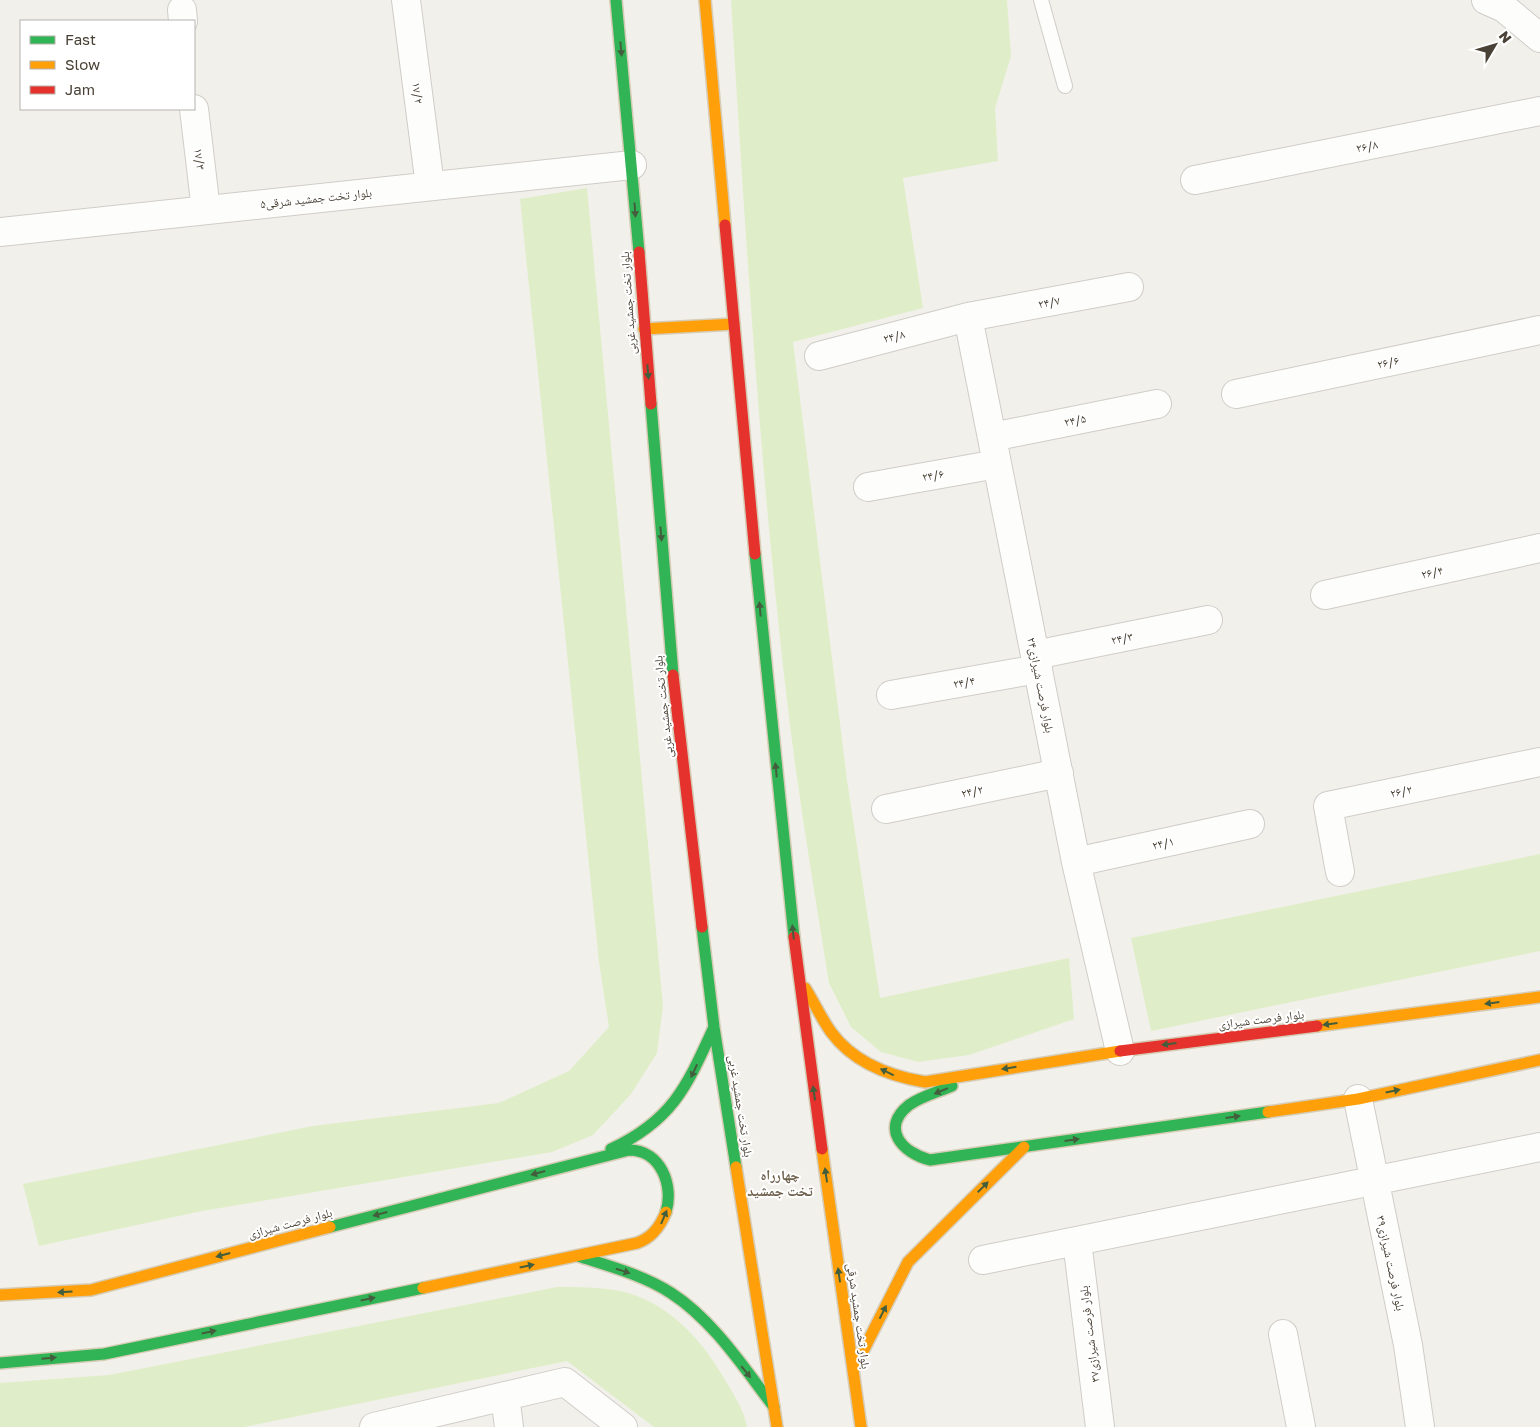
<svg xmlns="http://www.w3.org/2000/svg" width="1540" height="1427" font-family="'Golos Text','Noto Naskh Arabic',sans-serif">
<style>
.green{fill:#dfeec8}
.lines{fill:none;stroke-linecap:round;stroke-linejoin:round}
.lane-casing{stroke:#d0cdc8;stroke-width:16}
.street-casing{stroke:#d0cdc8;stroke-width:30}
.fast-casing{stroke:#d6ccb6;stroke-width:14}
.slow-casing{stroke:#d6ccb6;stroke-width:14}
.jam-casing{stroke:#d6ccb6;stroke-width:14}
.lane{stroke:#fdfdfc;stroke-width:14}
.street{stroke:#fdfdfc;stroke-width:28}
.fast{stroke:#30b455;stroke-width:11}
.slow{stroke:#ff9f0a;stroke-width:11}
.jam{stroke:#e5322d;stroke-width:11}
.oneway{fill:#435e3d}
.labels{text-anchor:middle;dominant-baseline:central;stroke-width:4;stroke-linejoin:round;paint-order:stroke}
.street-label{font-size:12px;fill:#494135;stroke:#fff}
.neighbourhood-label{font-size:14px;font-weight:bold;fill:#6d5f4b;stroke:#fff}
</style>
<rect width="100%" height="100%" fill="#f2f0ea"/>
<path class="green" d="M731 0H1007L1011 56 995 108 998 161 903 178 923 308 793 342 847 780 880 998 1069 958 1074 1019 969 1055 918 1062 881 1052 851 1027 829 983C813 883 796 783 785 683 759 456 745 228 731 0Z
M587 188 663 1006 657 1053 631 1094 593 1135 552 1152 202 1211 39 1246 23 1184 313 1126 499 1103 569 1071 609 1027 599 962 520 199Z
M1540 854V951L1151 1031 1131 938Z
M557 1287C573 1287 590 1287 607 1289 658 1294 697 1332 722 1375 731 1390 744 1409 747 1427H654L567 1361 244 1427H0V1383L109 1375Z"/>
<g class="lines">
<g class="lane-casing">
<path id="lane" d="M1041 0 1065 86"/>
</g>
<g class="street-casing">
<path id="street" d="M406 0 430 186
M1486 0 1504 8 1540 38
M182 10 183 21
M194 109 206 210
M1195 180 1540 111
M0 232 632 165
M968 317 1076 862 1120 1051
M819 356 968 317 1129 287
M1236 394 1540 330
M992 437 1157 404
M868 487 997 464
M1325 595 1540 548
M1035 655 1208 620
M891 695 1038 669
M886 809 1059 773
M1076 862 1250 824
M1340 872 1328 806 1540 762
M1358 1099 1408 1345 1420 1427
M1077 1241 1100 1427
M983 1260 1540 1147
M1283 1334 1301 1427
M505 1396 509 1427
M374 1427 565 1382 623 1427"/>
</g>
<g class="fast-casing">
<path id="fast" d="M616 0 639 252
M651 404 673 675
M755 554 794 937
M702 927 714 1027 736 1167
M952 1086C938 1092 922 1096 909 1105 880 1128 902 1153 930 1160L1268 1112
M611 1149C673 1120 687 1086 714 1027
M330 1227 629 1150C661 1150 674 1186 666 1212
M578 1256C609 1266 643 1275 671 1293 713 1320 744 1368 774 1407
M0 1363 104 1354 423 1288"/>
</g>
<g class="slow-casing">
<path id="slow" d="M705 0 725 225
M644 329 734 324
M805 988C814 1002 821 1018 831 1032 853 1062 889 1076 925 1082L1120 1051
M1317 1026 1540 997
M1268 1112 1358 1099 1540 1060
M822 1149 861 1427
M736 1167 777 1427
M423 1288 637 1243C652 1238 660 1227 666 1212
M0 1295 91 1290 330 1227
M853 1371 908 1262 1024 1147"/>
</g>
<g class="jam-casing">
<path id="jam" d="M725 225 755 554
M639 252 651 404
M673 675 702 927
M794 937 822 1149
M1120 1051 1317 1026"/>
</g>
<use href="#lane" class="lane"/>
<use href="#street" class="street"/>
<use href="#fast" class="fast"/>
<use href="#slow" class="slow"/>
<use href="#jam" class="jam"/>
</g>
<defs><path id="oneway-solid" d="M-6-.8H1V-3.2L6.5 0L1 3.2V.8H-6Z" transform="scale(1.25)"/></defs>
<g class="oneway">
<use href="#oneway-solid" transform="translate(621 49) rotate(85)"/>
<use href="#oneway-solid" transform="translate(635 210) rotate(86)"/>
<use href="#oneway-solid" transform="translate(648 372) rotate(85)"/>
<use href="#oneway-solid" transform="translate(661 534) rotate(85)"/>
<use href="#oneway-solid" transform="translate(760 609) rotate(-95)"/>
<use href="#oneway-solid" transform="translate(776 770) rotate(-96)"/>
<use href="#oneway-solid" transform="translate(793 932) rotate(-96)"/>
<use href="#oneway-solid" transform="translate(1492 1003) rotate(173)"/>
<use href="#oneway-solid" transform="translate(1330 1024) rotate(173)"/>
<use href="#oneway-solid" transform="translate(1169 1044) rotate(173)"/>
<use href="#oneway-solid" transform="translate(1009 1068) rotate(171)"/>
<use href="#oneway-solid" transform="translate(694 1071) rotate(115)"/>
<use href="#oneway-solid" transform="translate(887 1072) rotate(-154)"/>
<use href="#oneway-solid" transform="translate(941 1091) rotate(157)"/>
<use href="#oneway-solid" transform="translate(1393 1091) rotate(-12)"/>
<use href="#oneway-solid" transform="translate(814 1093) rotate(-98)"/>
<use href="#oneway-solid" transform="translate(1233 1117) rotate(-8)"/>
<use href="#oneway-solid" transform="translate(1072 1140) rotate(-8)"/>
<use href="#oneway-solid" transform="translate(538 1173) rotate(165)"/>
<use href="#oneway-solid" transform="translate(826 1175) rotate(-98)"/>
<use href="#oneway-solid" transform="translate(983 1187) rotate(-45)"/>
<use href="#oneway-solid" transform="translate(380 1214) rotate(165)"/>
<use href="#oneway-solid" transform="translate(664 1217) rotate(-67)"/>
<use href="#oneway-solid" transform="translate(223 1255) rotate(165)"/>
<use href="#oneway-solid" transform="translate(527 1266) rotate(-12)"/>
<use href="#oneway-solid" transform="translate(623 1271) rotate(18)"/>
<use href="#oneway-solid" transform="translate(839 1275) rotate(-98)"/>
<use href="#oneway-solid" transform="translate(65 1292) rotate(177)"/>
<use href="#oneway-solid" transform="translate(368 1299) rotate(-12)"/>
<use href="#oneway-solid" transform="translate(883 1312) rotate(-63)"/>
<use href="#oneway-solid" transform="translate(209 1332) rotate(-12)"/>
<use href="#oneway-solid" transform="translate(49 1358) rotate(-5)"/>
<use href="#oneway-solid" transform="translate(746 1372) rotate(51)"/>
</g>
<g class="labels">
<g class="street-label">
<text transform="translate(418 93) rotate(83)">۱۷/۲</text>
<text transform="translate(1367 146) rotate(-11)">۲۶/۸</text>
<text transform="translate(200 159) rotate(83)">۱۷/۳</text>
<text transform="translate(316 198) rotate(-6)">بلوار تخت جمشید شرقی۵</text>
<text transform="translate(1049 302) rotate(-11)">۲۴/۷</text>
<text transform="translate(628 303) rotate(-94)">بلوار تخت جمشید غربی</text>
<text transform="translate(894 336) rotate(-14)">۲۴/۸</text>
<text transform="translate(1388 362) rotate(-12)">۲۶/۶</text>
<text transform="translate(1075 420) rotate(-11)">۲۴/۵</text>
<text transform="translate(933 475) rotate(-10)">۲۴/۶</text>
<text transform="translate(1432 572) rotate(-12)">۲۶/۴</text>
<text transform="translate(1122 638) rotate(-11)">۲۴/۳</text>
<text transform="translate(964 682) rotate(-10)">۲۴/۴</text>
<text transform="translate(1041 685) rotate(79)">بلوار فرصت شیرازی۲۴</text>
<text transform="translate(663 707) rotate(-96)">بلوار تخت جمشید غربی</text>
<text transform="translate(972 791) rotate(-12)">۲۴/۲</text>
<text transform="translate(1401 791) rotate(-12)">۲۶/۲</text>
<text transform="translate(1163 843) rotate(-12)">۲۴/۱</text>
<text transform="translate(1261 1019) rotate(-7)">بلوار فرصت شیرازی</text>
<text transform="translate(741 1106) rotate(81)">بلوار تخت جمشید غربی</text>
<text transform="translate(290 1223) rotate(-15)">بلوار فرصت شیرازی</text>
<text transform="translate(1391 1263) rotate(78)">بلوار فرصت شیرازی۳۹</text>
<text transform="translate(859 1316) rotate(82)">بلوار تخت جمشید شرقی</text>
<text transform="translate(1089 1334) rotate(-97)">بلوار فرصت شیرازی۳۷</text>
</g>
<g class="neighbourhood-label">
<text x="780" y="1174">چهارراه<tspan x="780" dy="16">تخت جمشید</tspan></text>
</g>
</g>
<rect x="20" y="20" width="175" height="90" fill="#ffffff" stroke="#b6b3ae"/>
<rect x="30" y="36" width="25" height="8" fill="#30b455" stroke="#b6b3ae"/>
<text x="65" y="45" font-size="15" fill="#494135">Fast</text>
<rect x="30" y="61" width="25" height="8" fill="#ff9f0a" stroke="#b6b3ae"/>
<text x="65" y="70" font-size="15" fill="#494135">Slow</text>
<rect x="30" y="86" width="25" height="8" fill="#e5322d" stroke="#b6b3ae"/>
<text x="65" y="95" font-size="15" fill="#494135">Jam</text>
<g transform="translate(1495 45) rotate(52)" stroke="#ffffff" stroke-width="4" paint-order="stroke">
<path d="M0-4L9 19L0 12L-9 19Z" fill="#494135"/>
<text y="-8" font-size="14" font-weight="bold" text-anchor="middle" fill="#494135">N</text>
</g>
</svg>
